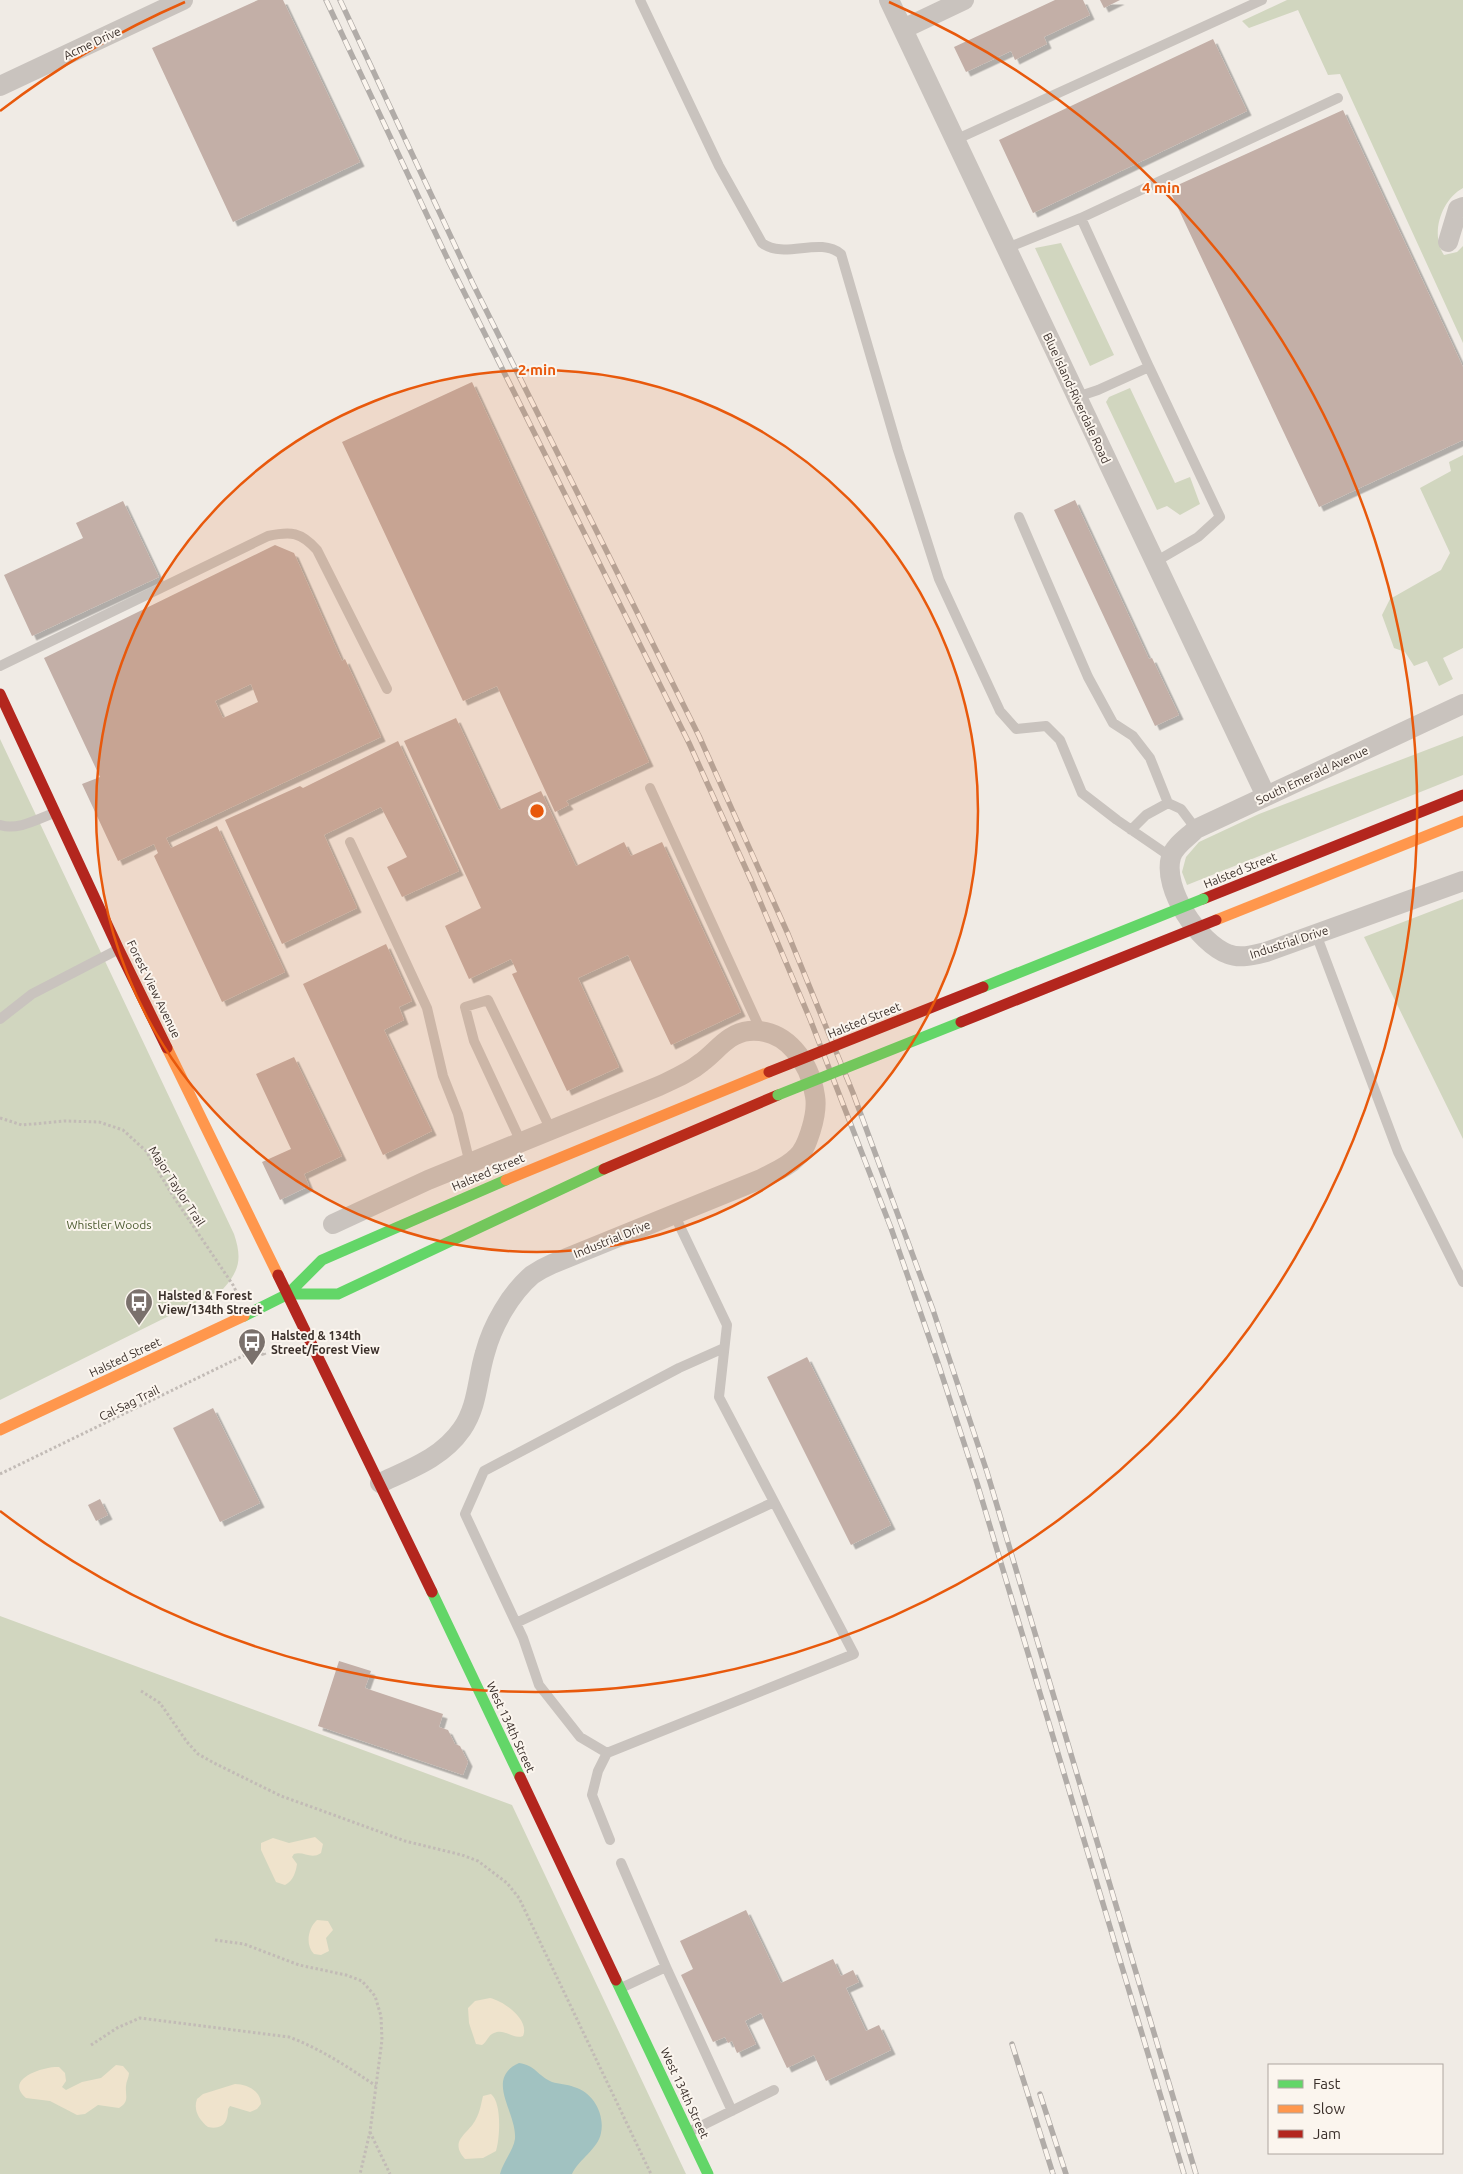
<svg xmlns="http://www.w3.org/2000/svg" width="1463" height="2174" font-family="Ubuntu,sans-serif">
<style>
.green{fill:#d1d6bf}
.sand{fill:#efe3cc}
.water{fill:#a1c2c1}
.building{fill:#c3afa7;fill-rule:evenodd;filter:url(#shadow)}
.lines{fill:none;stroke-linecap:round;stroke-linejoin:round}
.path{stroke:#c2bbb6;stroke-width:3;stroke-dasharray:2.5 2.5;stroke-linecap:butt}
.lane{stroke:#c9c3be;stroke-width:10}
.street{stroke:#c9c3be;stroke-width:20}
.fast{stroke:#63d668;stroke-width:11}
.slow{stroke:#ff974d;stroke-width:11}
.jam{stroke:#b3261e;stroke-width:11}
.rail-casing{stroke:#b1aca8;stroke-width:5.5}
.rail{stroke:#fbf5ee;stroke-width:4;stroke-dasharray:11;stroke-linecap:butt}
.fast-bridge{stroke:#63d668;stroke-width:11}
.jam-bridge{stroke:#b3261e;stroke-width:11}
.ring{fill:none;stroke:#e8590c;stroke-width:2.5}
.labels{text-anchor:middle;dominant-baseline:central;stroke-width:4;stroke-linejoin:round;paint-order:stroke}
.street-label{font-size:12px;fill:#3b302b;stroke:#fbf5ee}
.park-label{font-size:12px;fill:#4a5a2e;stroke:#fbf5ee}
.poi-label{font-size:12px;font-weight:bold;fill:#3b302b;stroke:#fbf5ee;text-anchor:start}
.centre{fill:#e8590c;stroke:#fbf5ee;stroke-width:2.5}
.ring-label{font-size:15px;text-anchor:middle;font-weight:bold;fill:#e8590c;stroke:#fbf5ee;stroke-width:4;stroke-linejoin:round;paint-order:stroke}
</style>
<defs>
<filter id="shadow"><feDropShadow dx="4.5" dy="4.5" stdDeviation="0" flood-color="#0004"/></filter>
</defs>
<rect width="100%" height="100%" fill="#f0ebe5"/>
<path class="green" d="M1287 0H1463V188C1441 200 1430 234 1444 255L1457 252 1463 246V343L1340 74 1328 75 1298 10 1249 28 1242 21Z
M1061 243 1114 355 1090 366 1035 248Z
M1130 388 1175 483 1190 477 1200 504 1180 515 1167 506 1157 510 1106 402 1109 397Z
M1463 455V648L1443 658 1453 679 1439 686 1427 661 1414 666 1405 652 1394 648 1382 615 1390 599 1441 570 1450 553 1420 488 1451 471 1449 462Z
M1463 736V775L1187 885 1182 872 1186 857 1199 842 1259 814Z
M0 739 234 1234C242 1258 240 1270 223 1289L0 1400Z
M1463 899V1139L1364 937Z
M0 1616 512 1805 686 2174H0Z"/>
<path class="sand" d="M315 1837 323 1844 321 1853C311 1860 304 1851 294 1854L292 1857 297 1864C296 1872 293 1881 285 1885L276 1882 261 1850V1843L273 1838 289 1843Z
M317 1920 328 1921 333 1930 326 1938 329 1951 321 1955 314 1954C305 1945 308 1928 317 1920Z
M490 1998C504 2001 530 2020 523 2036 513 2040 505 2028 494 2033 488 2035 487 2042 482 2045L476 2044 469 2023 468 2008 475 2001Z
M116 2065 123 2066 129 2073C129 2077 126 2082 126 2086 125 2095 130 2102 119 2108L98 2105 85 2114 77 2115 50 2101 26 2098C3 2079 44 2066 59 2067L65 2073 66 2081 62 2087 66 2090 82 2082 101 2078Z
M235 2084C247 2084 261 2091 261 2104L257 2109 250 2112 230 2106 228 2109C228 2122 223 2130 208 2127 199 2120 193 2110 197 2099L203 2094Z
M491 2094C502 2103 500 2138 496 2151L483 2158 465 2159C448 2140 469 2134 476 2119 480 2112 481 2104 483 2096Z"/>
<path class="water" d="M519 2063C535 2065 538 2076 552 2082 559 2084 567 2084 574 2087 593 2092 605 2114 601 2133 598 2149 579 2159 572 2174H500C503 2162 513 2151 515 2139 517 2112 484 2079 519 2063Z"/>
<path class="building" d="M258 0H283L360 162 233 222 152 48Z
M1055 0H1083L1090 15 1044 37 1047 44 1015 60 1011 51 966 72 954 47Z
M1100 0H1120L1104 8Z
M1213 39 1247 111 1033 213 999 140Z
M1343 110 1463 367V440L1319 507 1169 189Z
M472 382 649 762 566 801 569 805 555 812 497 686 463 701 342 442Z
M1075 500 1149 659 1152 658 1179 715 1155 726 1054 510Z
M123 501 159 577 32 636 4 575 83 538 76 523Z
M275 545 294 553 342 661 345 659 381 737 166 838 171 848 217 826 285 972 222 1002 154 856 158 853 154 844 118 861 82 784 100 777 44 658ZM251 684 258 702 223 718 215 701Z
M456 718 499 810 541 791 576 866 624 842 631 856 662 842 741 1012 671 1045 628 955 578 978 619 1067 567 1091 512 974 517 972 511 959 469 979 445 926 481 908 404 741Z
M398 741 459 871 402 897 387 867 407 857 381 807 324 835 357 908 282 944 225 820 300 786 303 788Z
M386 944 412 1001 399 1007 404 1020 384 1030 432 1131 383 1155 303 984Z
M294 1057 342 1156 304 1174 309 1186 280 1200 262 1162 291 1149 256 1074Z
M807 1357 891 1525 851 1545 767 1377Z
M213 1408 260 1503 220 1522 173 1428Z
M100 1499 108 1515 96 1521 88 1505Z
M339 1661 371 1671 365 1688 443 1714 439 1727 448 1730 455 1744 460 1746 468 1762 463 1775 318 1726Z
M746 1910 781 1983 833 1959 841 1976 853 1970 859 1982 846 1988 866 2031 879 2025 891 2050 826 2081 814 2055 787 2068 761 2013 745 2021 756 2044 737 2053 732 2041 728 2043 725 2037 713 2042 681 1975 693 1969 680 1941Z"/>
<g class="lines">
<path class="path" d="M0 1118 22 1125 65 1121 99 1122 123 1130 146 1151 173 1196 233 1285 238 1295
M256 1335 265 1355
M0 1474 253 1351 265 1355
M141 1691 160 1703 187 1742 198 1754 214 1763 281 1796 309 1806 405 1841 462 1855 478 1861 507 1883 519 1898 651 2174
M215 1940 244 1944 299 1965 346 1975 362 1981 375 1996 381 2016 382 2040 370 2132 360 2174
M91 2045 117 2028 140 2018 289 2037C321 2049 348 2067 376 2086
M370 2132 390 2174"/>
<path class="lane" d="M640 0 719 166 762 243C785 260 819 236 841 254L898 450 939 579 1000 711 1016 729 1046 726 1060 740 1082 793 1117 820 1171 857
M955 140 1262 0
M1081 218 1338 98
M1007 248 1081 218 1149 367 1098 390 1077 397
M1149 367 1220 517 1198 537 1155 562
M1019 517 1088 677 1113 723 1133 736 1150 758 1168 803 1146 815 1131 830
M0 666 268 536C291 531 301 532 317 550L387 689
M650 788 761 1031
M1168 803 1181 809 1196 829
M0 825C17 831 38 819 54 813
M350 842 427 1008 443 1076 458 1114 470 1164
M1316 934 1398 1152 1463 1282
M0 1019 32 994 117 950
M521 1142 474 1041 465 1007 488 1000 551 1130
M674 1214 727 1325 719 1397 854 1654 607 1753 580 1737 539 1685 523 1638 465 1514 484 1471 679 1368 724 1348
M516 1623 774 1502
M607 1753 598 1771 592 1795 610 1840
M621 1863 666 1967 621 1988
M666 1967 732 2111
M689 2132 774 2090"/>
<path class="street" d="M889 0 1266 796
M903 29 964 0
M0 86 183 0
M1448 242 1458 209 1463 207
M1463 704 1196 829C1188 837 1174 846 1171 857 1162 889 1199 943 1228 954 1240 959 1254 955 1266 952L1463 881
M333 1224 428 1180 659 1086C674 1079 689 1073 702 1062 717 1051 728 1033 749 1031 787 1028 810 1063 815 1096 817 1107 814 1120 811 1130 808 1139 805 1150 797 1157 788 1167 774 1172 761 1179L552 1264C545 1267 538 1271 532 1275 510 1294 492 1326 485 1353 477 1379 478 1406 462 1429 442 1458 410 1469 380 1483"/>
<path class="fast" d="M288 1294H338L604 1169
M244 1316 288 1294 322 1260 506 1180
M432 1592 520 1777
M616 1980 708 2174"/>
<path class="slow" d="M1216 920 1463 821
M167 1048 278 1275
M506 1180 769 1072
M0 1430 244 1316"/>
<path class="jam" d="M0 694 119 950 167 1048
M1203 899 1463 795
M604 1169 778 1095
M278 1275 432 1592
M520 1777 616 1980"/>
<g class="rail-casing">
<path id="rail" d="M326 0 449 262 689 743 751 880 810 1019 891 1228 938 1363 977 1483 1184 2174
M340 0 473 284 699 736 788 934 853 1093 933 1310 987 1472 1196 2174
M1012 2044 1053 2174
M1040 2094 1066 2174"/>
</g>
<use href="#rail" class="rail"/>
<path class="fast-bridge" d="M983 987 1203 899
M778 1095 961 1022"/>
<path class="jam-bridge" d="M961 1022 1216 920
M769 1072 983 987"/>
</g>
<circle cx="537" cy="811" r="441" fill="#e8590c" fill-opacity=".12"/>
<g class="ring">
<circle cx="537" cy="811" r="441"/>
<path d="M0 111A882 882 0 0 1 185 2M889 2A882 882 0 1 1 0 1511"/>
</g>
<defs>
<g id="bus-pin" transform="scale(1.4375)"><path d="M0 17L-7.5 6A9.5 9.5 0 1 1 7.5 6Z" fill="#7a716c" stroke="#fbf5ee"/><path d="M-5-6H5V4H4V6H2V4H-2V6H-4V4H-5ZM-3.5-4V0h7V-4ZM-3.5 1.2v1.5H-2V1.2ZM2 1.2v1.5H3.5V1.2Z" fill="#fff"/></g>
</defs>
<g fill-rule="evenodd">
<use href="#bus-pin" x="139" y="1302"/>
<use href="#bus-pin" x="252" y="1342"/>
</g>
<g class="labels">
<g class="street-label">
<text transform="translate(92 43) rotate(-25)">Acme Drive</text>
<text transform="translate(1077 398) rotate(65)">Blue Island-Riverdale Road</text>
<text transform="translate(1312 775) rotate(-25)">South Emerald Avenue</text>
<text transform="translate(1240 870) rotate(-22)">Halsted Street</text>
<text transform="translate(1289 942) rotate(-18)">Industrial Drive</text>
<text transform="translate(154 989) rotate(64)">Forest View Avenue</text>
<text transform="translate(864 1020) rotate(-22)">Halsted Street</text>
<text transform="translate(488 1172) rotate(-23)">Halsted Street</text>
<text transform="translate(177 1186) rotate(57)">Major Taylor Trail</text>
<text transform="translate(612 1239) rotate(-22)">Industrial Drive</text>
<text transform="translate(125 1357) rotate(-25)">Halsted Street</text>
<text transform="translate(129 1403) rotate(-26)">Cal-Sag Trail</text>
<text transform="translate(511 1727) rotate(65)">West 134th Street</text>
<text transform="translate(685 2093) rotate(65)">West 134th Street</text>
</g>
<g class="park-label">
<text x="109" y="1224">Whistler Woods</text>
</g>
<g class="poi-label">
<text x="158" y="1295">Halsted &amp; Forest<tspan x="158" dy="14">View/134th Street</tspan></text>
<text x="271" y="1335">Halsted &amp; 134th<tspan x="271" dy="14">Street/Forest View</tspan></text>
</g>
</g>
<circle cx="537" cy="811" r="8" class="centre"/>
<g class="ring-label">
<text x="1161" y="193">4 min</text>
<text x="537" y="375">2 min</text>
</g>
<rect x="1268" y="2064" width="175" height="90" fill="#fbf5ee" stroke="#aea6a0"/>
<rect x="1278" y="2080" width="25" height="8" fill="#63d668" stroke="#aea6a0"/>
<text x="1313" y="2089" font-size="15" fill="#3b302b">Fast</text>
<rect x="1278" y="2105" width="25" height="8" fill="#ff974d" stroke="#aea6a0"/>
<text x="1313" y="2114" font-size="15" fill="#3b302b">Slow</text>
<rect x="1278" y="2130" width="25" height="8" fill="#b3261e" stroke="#aea6a0"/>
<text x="1313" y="2139" font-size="15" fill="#3b302b">Jam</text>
</svg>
